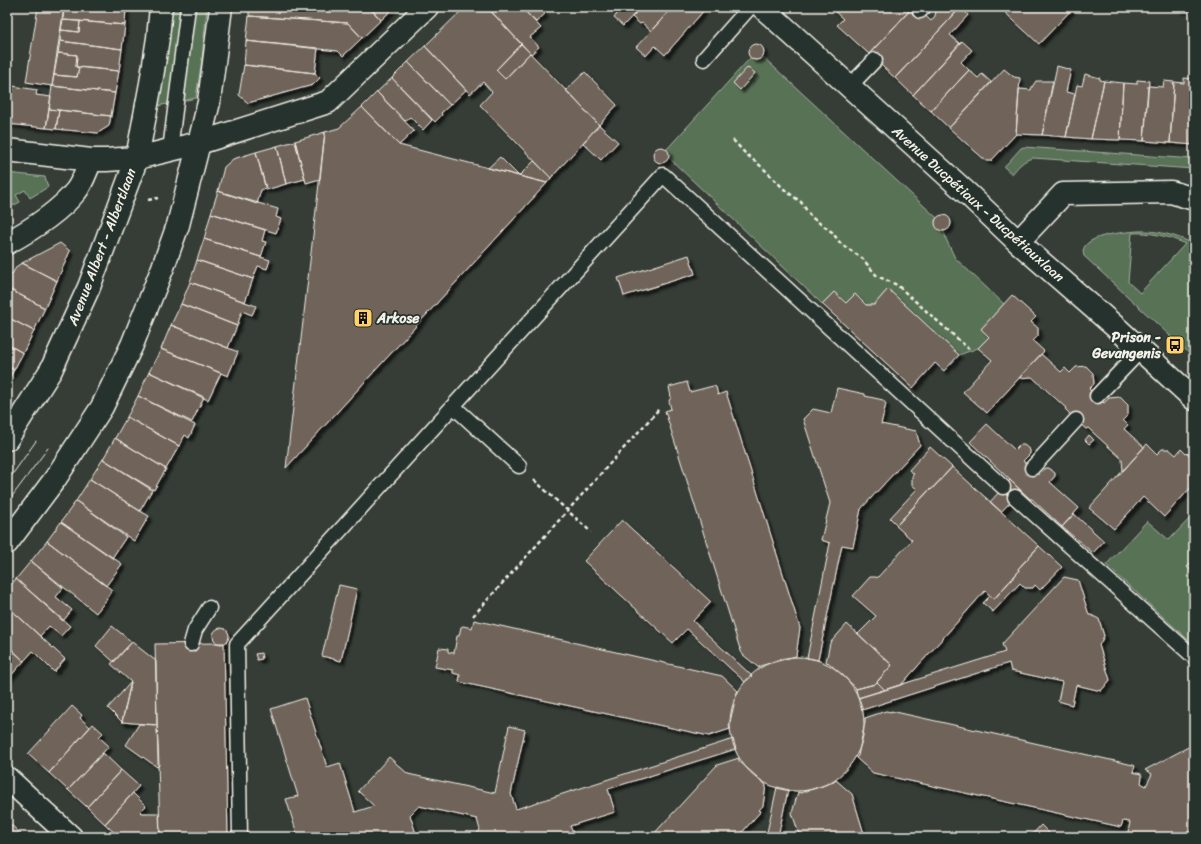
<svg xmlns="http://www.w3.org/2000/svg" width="1201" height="844" font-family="Sriracha,sans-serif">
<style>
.green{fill:#597257;stroke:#a6b2a0;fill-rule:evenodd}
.building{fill:#70645a;stroke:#f4f1e8;filter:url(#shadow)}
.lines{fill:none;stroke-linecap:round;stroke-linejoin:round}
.service-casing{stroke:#f4f1e8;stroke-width:17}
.minor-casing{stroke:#f4f1e8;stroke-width:25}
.secondary-casing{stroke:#f4f1e8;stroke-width:25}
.path{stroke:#f4f1e8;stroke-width:2.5;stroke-dasharray:4 3;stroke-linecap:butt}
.service{stroke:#26332d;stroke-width:14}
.minor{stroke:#26332d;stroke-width:22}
.secondary{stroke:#26332d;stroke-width:22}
.tram{stroke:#f4f1e8;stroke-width:1}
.labels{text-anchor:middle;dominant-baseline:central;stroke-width:3.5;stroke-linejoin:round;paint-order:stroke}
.street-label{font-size:14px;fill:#f4f1e8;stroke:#26332d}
.poi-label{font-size:14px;font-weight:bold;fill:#f4f1e8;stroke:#26332d;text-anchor:start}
</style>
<defs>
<filter id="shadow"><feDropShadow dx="3.5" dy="3.5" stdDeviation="1" flood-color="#0009"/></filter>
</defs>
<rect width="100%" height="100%" fill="#353d36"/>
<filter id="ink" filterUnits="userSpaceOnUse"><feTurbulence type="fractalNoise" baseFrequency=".025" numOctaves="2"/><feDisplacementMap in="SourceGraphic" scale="8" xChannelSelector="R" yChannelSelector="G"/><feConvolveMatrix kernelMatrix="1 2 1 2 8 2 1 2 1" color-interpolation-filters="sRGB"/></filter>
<g filter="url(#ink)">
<path class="green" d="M168 7H182L169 104 154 106Z
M193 7H207L202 59 196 98 182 101Z
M762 56 937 218 935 220 936 226 940 230H944L946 239 955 258 1004 304 981 329 989 337 978 348 959 355 888 289 874 305H866L855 294 846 303 822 304 669 158 668 152 666 150 751 57 753 60 759 59Z
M1024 147 1194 159V169L1033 158C1023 160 1018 167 1012 174L1004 167 1021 148Z
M7 173 45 177 48 187 30 198 25 190 16 195 20 202 7 209Z
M1138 231C1158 230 1177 236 1194 244V271L1191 276 1190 282 1194 289V358L1084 256C1076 235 1126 232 1138 231ZM1132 233C1150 232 1169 236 1185 244L1140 293 1128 282Z
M1194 514V645L1106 565 1147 521 1169 540Z"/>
<path class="building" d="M38 7H64L52 86 26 82Z
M64 7H126L125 25 63 20Z
M249 7H369L381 20 362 38 348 23 249 16Z
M369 7H395L381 20Z
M465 7H487L521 44 496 70 505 79 530 53 599 125 551 178 480 105 492 92 483 82 470 94 425 46Z
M487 7H521L541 28 530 37 539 47 531 54Z
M521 7H546L542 11 545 14 536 22Z
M615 7H641L623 26 614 18 619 11Z
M641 7H673L651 31 642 23 640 24 632 17Z
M673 7H707L665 55 655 46 646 56 636 47Z
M830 7H913L869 54 837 25 843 19Z
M913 7H916L931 21 935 16 937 7H961L895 78 869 54Z
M961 7 968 15 950 35 960 44 913 95 895 78Z
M999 7H1074L1039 44Z
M1178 7H1194V11L1178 10Z
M249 16 348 23 362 38 343 56 338 51 246 41Z
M63 20 80 21 79 32 61 30Z
M80 21 125 25 122 49 60 41 61 30 79 32Z
M60 41 122 49 119 71 76 67 77 55 58 53Z
M246 41 318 48 315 73 244 65Z
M962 41 972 50 961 62 969 70 931 111 913 95Z
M521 44 530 53 505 79 496 70Z
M748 52a8 8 0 1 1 16 0a8 8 0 1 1-16 0Z
M425 46 466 90 450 105 408 62Z
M58 53 77 55 76 67H79L77 77 54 75Z
M408 62 450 105 441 113 442 115 435 122 392 78Z
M244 65 315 73 320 78 313 85 248 103 239 95Z
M1057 66 1071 70 1066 92 1075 94 1066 137 1042 135Z
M79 67 119 71 115 93 52 86 54 75 77 77Z
M748 67 755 73 740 90 733 83Z
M1004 69 1014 77 1020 78 1016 134 991 161H986L949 128Z
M969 70 978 78 982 74 991 82 949 128 931 111Z
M585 72 617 105 599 125 566 90Z
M1085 74 1100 78V80L1104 81 1091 139 1066 137 1077 85 1082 86Z
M392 78 432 120 423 130 410 117 405 121 377 92Z
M1184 78 1194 79V145L1170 143 1174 82 1184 83Z
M1137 80 1149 81 1144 141 1120 140 1123 83 1137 84Z
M1036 81H1053L1042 135 1016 134 1019 89 1031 90 1032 87Z
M1104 81 1123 83 1120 140 1091 139Z
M1164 81 1174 82 1170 143 1144 141 1148 86 1163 87Z
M7 85 37 90 36 95 51 97 46 128 7 124Z
M52 86 115 93 111 116 49 109Z
M377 92 414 131 399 145 362 107Z
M362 107 399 145 547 183 286 468 325 132 339 128Z
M49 109 59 110 56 129 46 128Z
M59 110 111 116 109 126 98 133 56 129Z
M599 125 618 142 601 160 583 143Z
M325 132 320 179 306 183 295 141Z
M295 141 305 179 286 184 277 146Z
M277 146 286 184 266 190 256 152Z
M653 155a8 8 0 1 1 16 0a8 8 0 1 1-16 0Z
M256 152 266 188 261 190 257 204 218 191 224 167 233 159Z
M500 157 519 176 488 168Z
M534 161 551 178 547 183 519 176Z
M218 191 278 209 276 217 281 219 276 233 211 213Z
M211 213 265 230 262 241 266 242 261 257 204 239Z
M935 223a8 8 0 1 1 16 0a8 8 0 1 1-16 0Z
M204 239 270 260 267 269 258 266 253 279 197 260Z
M60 243 70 251 57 281 22 263Z
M689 255 695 274 624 296 618 278Z
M197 260 253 279 245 302 190 282Z
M22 263 57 281 45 308 7 288V274H12L17 266Z
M190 282 256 306 252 315 242 311 237 326 181 304Z
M7 288 45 308 34 331 7 317Z
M888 289 959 355 944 371 935 363 913 388 822 304 834 292 846 303 855 294 866 305H874Z
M1012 295 1036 317 1031 322 1038 328V336L1033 341 1044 351 987 413 963 392 992 360 978 348 989 337 981 329Z
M181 304 237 326 228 348 171 325Z
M7 317 34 331 23 353 7 344Z
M171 325 238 352 228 376 161 349Z
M7 344 23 353 14 370 7 365Z
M161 349 221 373 208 400 149 372Z
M1041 354 1061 372 1065 368 1070 373 1076 367 1086 366 1093 373 1094 384 1089 389 1104 403 1109 398 1120 397 1128 405V415L1123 420 1128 425 1124 429 1144 447 1123 471 1122 459 1088 428 1086 429 1076 420 1065 409 1066 408 1032 377 1019 378Z
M7 365 14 370 7 382Z
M149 372 204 397 192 422 138 396Z
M687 382 690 392 713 386 716 387 718 395 726 392 800 628 796 656 760 666 759 668 742 654 740 648V649L665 411 671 409 669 401 671 397 669 387Z
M837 388 865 394V396L883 400 886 404 881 424 916 431 920 445 861 509 853 547 842 545 818 660 807 658 830 543 821 540 830 503 803 419 813 409 831 413Z
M138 396 195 425 189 438 185 435 179 446 127 417Z
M127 417 179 446 166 469 115 438Z
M987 424 1015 450 1020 445H1024L1030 450V454L1023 461 1039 475 1045 468H1049L1055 473V476L1050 482 1079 508 1062 527 1032 499H1030L970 442Z
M1089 435 1094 440 1089 444 1085 440Z
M115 438 166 469 154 490 103 459Z
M1147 444 1157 454 1162 449H1169L1176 455 1181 449 1186 454 1187 453 1194 459V484L1164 517 1143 497 1114 529 1089 508Z
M930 447 952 467 931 490 930 489 897 525 890 518 917 489 912 485V476L914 474 909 470Z
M103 459 152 490 140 511 90 479Z
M952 467 1039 546 1018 569 1019 571 994 599 985 591 901 685 885 690 877 682 892 665 858 634 876 616 853 596 870 577H876L877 578 912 540 896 526 930 489 931 490Z
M90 479 140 511 149 516 134 541 76 501Z
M1010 480 1021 491 1001 512 990 502Z
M76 501 126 537 112 558 61 522Z
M1074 514 1104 541 1093 553 1062 527Z
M622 520 711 602 693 621 752 676 745 682 687 629 673 643 584 561Z
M61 522 122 564 106 586 47 541Z
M47 541 112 590 106 599H107L96 613 31 561Z
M1039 546 1062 567 1040 590 1035 585 1033 588H1025L1020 583 993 612 983 603 990 596 994 599 1019 571 1018 569Z
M31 561 63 588 56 597 72 610 63 621 16 579Z
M1192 562 1194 564V573L1187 567Z
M1064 577 1078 580 1089 615H1091L1099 619 1104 636 1100 644 1099 645 1110 680 1101 691 1076 685 1072 705 1058 701 1062 682 1011 671 1009 663 862 710 858 698 1005 652 1002 644Z
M16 579 70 626 61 636 49 626 40 636 7 606V589Z
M339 585 357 589 341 661 322 656Z
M7 606 65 659 54 672 33 651 24 661 7 645Z
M474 620 722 676 738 691 737 692 729 726 730 729 709 736 459 682 460 675 453 673V670L435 667 439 648 448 649V652L454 653 457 636H459L461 627 463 626 472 628Z
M847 624 892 665 875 684 856 689 855 687 829 663 826 662 830 643Z
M112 626 132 642 114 662 96 646Z
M213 636a8 8 0 1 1 16 0a8 8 0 1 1-16 0Z
M132 642 156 661 157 725 122 722 131 682 111 664Z
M217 643H224L228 837H160L155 644Z
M7 645 24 661 7 680Z
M261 653 262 659 257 660 255 654Z
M730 724a67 67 0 1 1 134 0a67 67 0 1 1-134 0Z
M131 682 122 722 108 708Z
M877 682 885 690 858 698 856 689 875 684Z
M305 698 327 767 340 763 355 812 374 806 358 791 389 757 408 774 495 793 509 726 525 730 511 794 516 809 733 739 736 749 608 789 615 812 570 826 573 833 559 837H474L480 830 477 819 419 806 410 815 417 837H298L286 799 298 796 271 709Z
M72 706 82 715 80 718 90 727 49 773 28 754Z
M886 711 891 712V711L1133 765 1135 766 1133 772 1141 774 1142 777 1141 783 1146 786 1152 774 1145 770 1194 744V837H1127L1130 822 1123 821 1121 827 873 773 856 758 858 756 865 722V718Z
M93 724 103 733 99 737 109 746 68 790 49 773Z
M139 724 157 725 159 765 157 767 126 745Z
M103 753 121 770 87 807 68 790Z
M739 758V761L766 785 763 806 759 810 761 811 738 837H651L717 765Z
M121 770 139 786 105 824 87 807Z
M836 780 852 794 865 837H800L792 813 798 792 800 793 834 782Z
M777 787 788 790 778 837H766Z
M133 793 146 806 140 812 141 813H159L160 837H119L105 824Z
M7 821 21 834 19 837H7Z
M1041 825 1053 837H1030Z"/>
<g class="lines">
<g class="service-casing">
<path id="service" d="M920 11 924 7
M704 59 750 7
M849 87 875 60
M170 150 188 7
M1097 396 1141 350
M453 406 519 466
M1032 468 1076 420
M1015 497 1194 657
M191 644 195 630 209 608
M240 837 237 644 663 175 1003 487"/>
</g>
<g class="minor-casing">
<path id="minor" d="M762 7 970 196 1018 242 1119 330 1194 399
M7 150 91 160H106L137 158 199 143 328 102 427 7
M1018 242 1063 194 1171 192 1194 199
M7 243C31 230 59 212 76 191 82 184 87 169 91 160
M7 778 71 837"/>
</g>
<g class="secondary-casing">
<path id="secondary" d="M7 439 51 370 89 287 137 158 151 83 158 38 161 7
M7 543 55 479 102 407 132 345 163 267 178 225 199 143 209 102 221 7"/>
</g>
<path class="path" d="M733 140 745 153 763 168 786 191 801 202 811 217 832 232 841 244 862 258 877 276 897 285 969 349
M148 200 158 198
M534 480 591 532
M473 616 659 409"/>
<use href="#service" class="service"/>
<use href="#minor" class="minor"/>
<use href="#secondary" class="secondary"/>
<path class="tram" d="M7 482 36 441
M7 503 48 448"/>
</g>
</g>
<defs>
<g id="building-square" transform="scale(1)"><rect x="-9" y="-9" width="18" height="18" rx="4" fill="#ffd166" stroke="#26332d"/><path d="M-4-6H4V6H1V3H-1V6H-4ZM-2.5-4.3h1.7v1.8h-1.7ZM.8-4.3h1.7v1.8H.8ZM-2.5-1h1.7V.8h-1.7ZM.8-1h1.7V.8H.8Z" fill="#111"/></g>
<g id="bus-square" transform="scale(1)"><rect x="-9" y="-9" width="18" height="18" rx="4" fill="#ffd166" stroke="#26332d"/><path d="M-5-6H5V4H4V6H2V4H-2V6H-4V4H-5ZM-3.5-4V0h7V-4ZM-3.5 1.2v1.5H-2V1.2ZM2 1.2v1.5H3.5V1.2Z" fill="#111"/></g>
</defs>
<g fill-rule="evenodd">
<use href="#building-square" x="363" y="318"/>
<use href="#bus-square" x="1175" y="345"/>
</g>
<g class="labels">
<g class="street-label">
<text transform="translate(978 204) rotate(42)">Avenue Ducpétiaux - Ducpétiauxlaan</text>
<text transform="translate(102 247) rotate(-69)">Avenue Albert - Albertlaan</text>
</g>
<g class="poi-label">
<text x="377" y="318">Arkose</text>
<text x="1161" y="337" text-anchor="end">Prison -<tspan x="1161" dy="16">Gevangenis</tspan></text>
</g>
</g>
<rect width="1201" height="844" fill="none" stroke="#26332d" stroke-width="24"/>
<rect x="12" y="12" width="1177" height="820" fill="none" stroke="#f4f1e8" stroke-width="1.5" filter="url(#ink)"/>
</svg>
